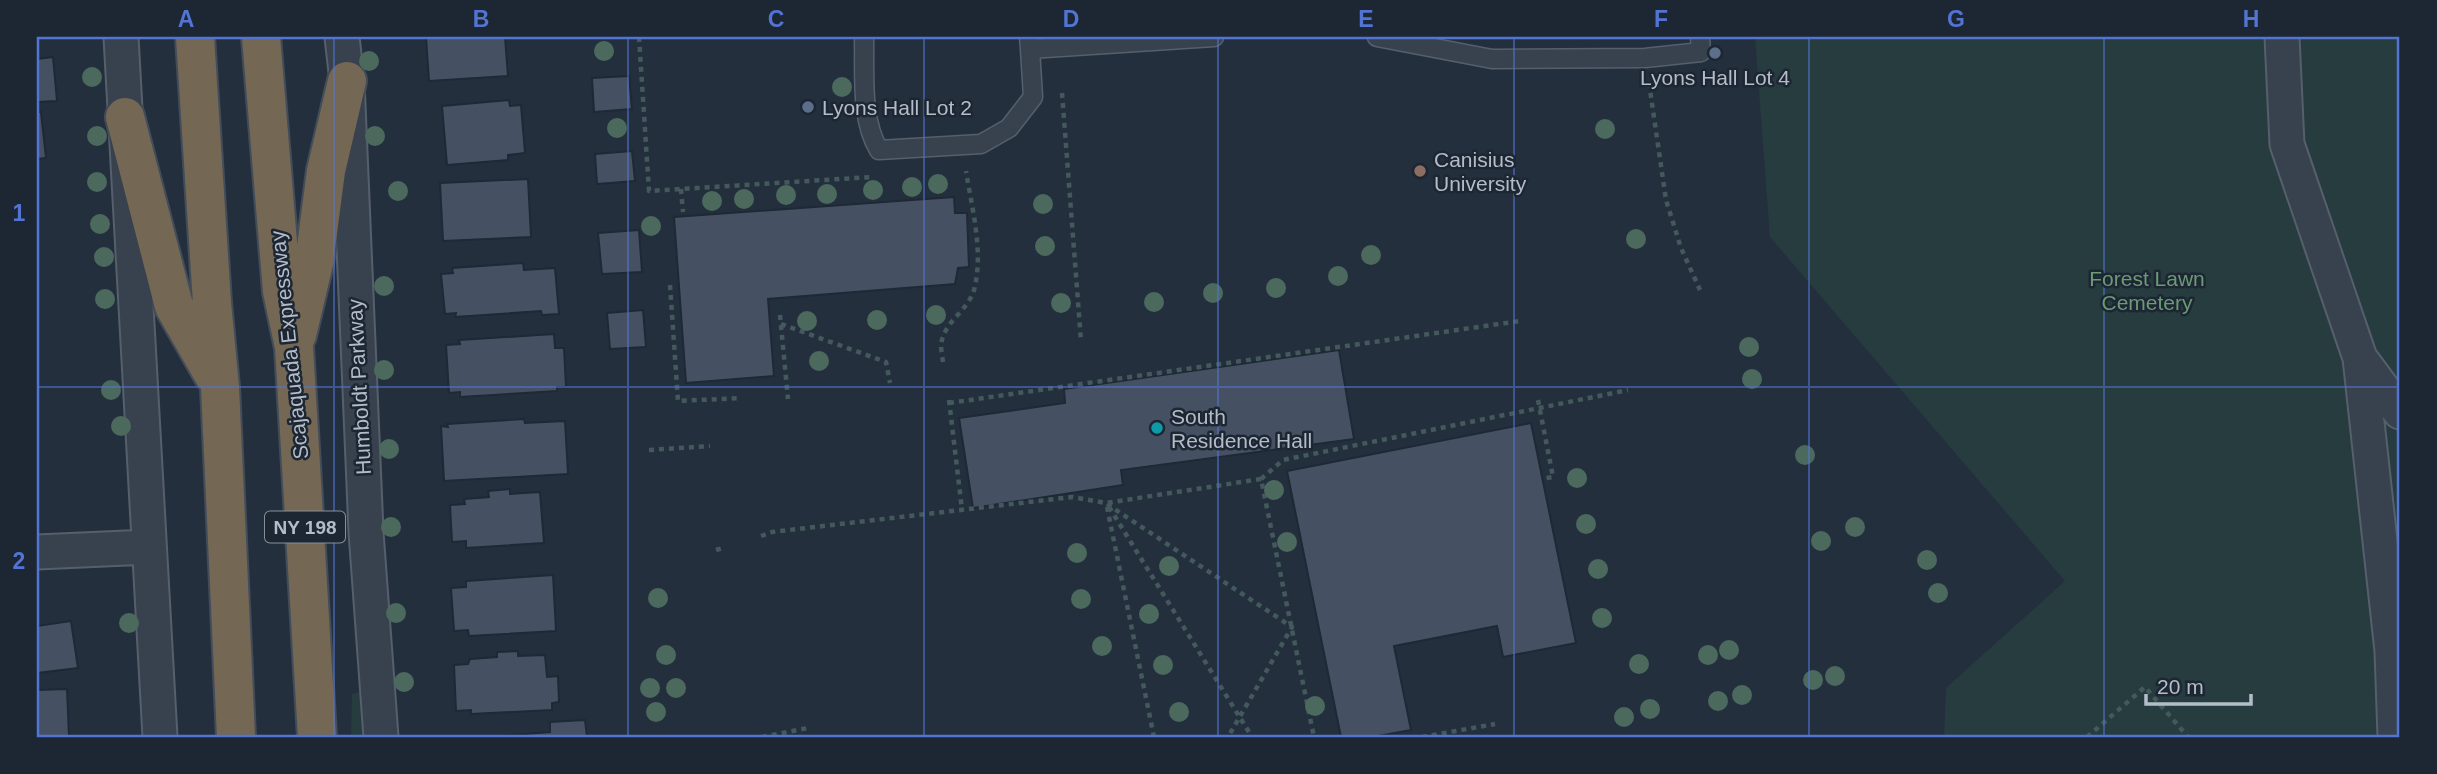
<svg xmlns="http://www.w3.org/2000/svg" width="2437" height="774" font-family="Arial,sans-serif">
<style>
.green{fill:#263c3f}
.building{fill:#455162;stroke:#1f2835;stroke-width:2}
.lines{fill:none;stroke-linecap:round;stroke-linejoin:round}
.lane-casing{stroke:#565f6c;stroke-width:21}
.street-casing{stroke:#565f6c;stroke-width:37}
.highway-casing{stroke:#434c59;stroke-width:42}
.path{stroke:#44595c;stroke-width:4.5;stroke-dasharray:5 5;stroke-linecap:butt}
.lane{stroke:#38414e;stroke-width:18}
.street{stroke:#38414e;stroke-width:33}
.highway{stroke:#746855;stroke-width:38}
.tree{fill:#4b6a5d}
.grid{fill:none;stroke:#5274d3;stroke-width:2;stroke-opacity:0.55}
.service-dot{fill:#5c6f8a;stroke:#1d2633;stroke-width:2.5}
.education-dot{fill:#8d6e63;stroke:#1d2633;stroke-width:2.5}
.culture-dot{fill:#0f9aa8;stroke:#1d2633;stroke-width:2.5}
.labels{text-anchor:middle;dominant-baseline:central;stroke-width:5;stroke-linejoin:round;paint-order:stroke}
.shield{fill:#1d2633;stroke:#878f9c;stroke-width:2}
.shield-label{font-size:19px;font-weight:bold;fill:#b4bcc9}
.poi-label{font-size:21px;fill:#b4bcc9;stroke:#1d2633;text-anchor:start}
.park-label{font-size:21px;fill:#6b9a76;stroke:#1d2633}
.street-label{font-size:21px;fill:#b4bcc9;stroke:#1d2633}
.neatline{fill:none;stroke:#5274d3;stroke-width:2.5}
.grid-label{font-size:23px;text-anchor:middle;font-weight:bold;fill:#5274d3}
</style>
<rect width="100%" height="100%" fill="#242f3e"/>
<path class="green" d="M1755 37H2400V737H1944L1946 688 2065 581 1770 237Z
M360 692 364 737H351L352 694Z"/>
<path class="building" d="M426 37H505L508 76 429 81Z
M53 57 57 101 37 102V59Z
M629 76 632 109 594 112 592 78Z
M509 100 510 106 521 105 525 153 508 155V160L447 165 442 106Z
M37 112H41L46 158 37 159Z
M632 151 635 181 597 184 595 154Z
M528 179 531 237 443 241 440 183Z
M954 197 955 213H967L969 267 958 268 955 284 768 299 774 376 686 383 674 217Z
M639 230 642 272 602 274 598 233Z
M523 263 524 270 555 268 559 314 542 315 541 311 455 317 456 313 445 314 441 274 453 273 452 268Z
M643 310 646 347 610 349 607 313Z
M554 334 555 348H564L566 387H557V391L460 397V392L449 393 446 345 460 344 459 340Z
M1339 350 1354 439 1121 470 1123 485 973 508 959 418 1065 403 1064 389Z
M524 419 525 423 565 421 568 474 444 481 441 426 448 427 447 424Z
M1531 423 1576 643 1503 657 1497 626 1394 646 1411 730 1373 737H1341L1287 471Z
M510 489V494L540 492 544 543 466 548V541L452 542 450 505 465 504 464 499 489 497 488 491Z
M553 575 556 631 469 636 468 630 454 631 451 588 466 587V581Z
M71 621 78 668 37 673V626Z
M518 651V656L545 655 547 677 558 676 559 702 552 703V710L471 714V710L456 711 454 665 468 664 470 659 497 657V652Z
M67 689 69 737H37V690Z
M585 720 587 737H483L550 732V722Z"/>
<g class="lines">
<g class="lane-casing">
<path id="lane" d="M864 37C865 73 860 119 879 150L981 144 1009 128 1033 97 1030 49
M1029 37 1030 49 1214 37
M1377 37 1492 59 1645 58 1701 52 1700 37"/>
</g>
<g class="street-casing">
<path id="street" d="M121 37 160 737
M342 37 347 81 366 532 381 737
M2282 37 2287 144 2360 358 2392 651 2395 737
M2360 358 2400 412
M37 552 149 547"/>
</g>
<g class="highway-casing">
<path id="highway" d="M195 37 212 303 220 387 236 737
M261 37 282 291 294 347 317 737
M125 117 174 306 213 374
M297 335 314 263 326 171 347 81"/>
</g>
<path class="path" d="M639 37 649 191 872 177
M1649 83 1666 200 1681 248 1700 290
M1062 93 1081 341
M681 189 683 212
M670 285 678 401 741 398
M780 315 788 399
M781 324 886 362 890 383
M943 362C942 355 940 346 942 340 947 320 968 310 974 290 984 252 972 209 966 171
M949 400 962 510
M1538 400 1553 477 1546 478
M949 403 1520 321
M649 450 710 446
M1261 479 1283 460 1628 390
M1107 504 1292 627 1228 737
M1107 507 1154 737
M1109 507 1252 737
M761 536 772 532 1072 497 1106 503 1261 479 1314 737
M716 550 723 548
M762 737 808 728
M1422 737 1495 724
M2087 737 2145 687 2188 737"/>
<use href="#lane" class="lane"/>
<use href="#street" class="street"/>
<use href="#highway" class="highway"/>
</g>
<g class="tree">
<circle cx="604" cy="51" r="10"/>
<circle cx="369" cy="61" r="10"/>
<circle cx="92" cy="77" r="10"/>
<circle cx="842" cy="87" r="10"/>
<circle cx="617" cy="128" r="10"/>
<circle cx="1605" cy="129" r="10"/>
<circle cx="97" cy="136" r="10"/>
<circle cx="375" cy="136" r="10"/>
<circle cx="97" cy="182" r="10"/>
<circle cx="938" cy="184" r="10"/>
<circle cx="912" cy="187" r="10"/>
<circle cx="873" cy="190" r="10"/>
<circle cx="398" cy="191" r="10"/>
<circle cx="827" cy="194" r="10"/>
<circle cx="786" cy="195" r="10"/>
<circle cx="744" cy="199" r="10"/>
<circle cx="712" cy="201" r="10"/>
<circle cx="1043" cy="204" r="10"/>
<circle cx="100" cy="224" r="10"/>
<circle cx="651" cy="226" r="10"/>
<circle cx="1636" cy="239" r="10"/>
<circle cx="1045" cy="246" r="10"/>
<circle cx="1371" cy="255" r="10"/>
<circle cx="104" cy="257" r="10"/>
<circle cx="1338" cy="276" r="10"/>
<circle cx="384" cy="286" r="10"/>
<circle cx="1276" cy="288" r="10"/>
<circle cx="1213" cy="293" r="10"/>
<circle cx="105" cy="299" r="10"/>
<circle cx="1154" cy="302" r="10"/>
<circle cx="1061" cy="303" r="10"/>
<circle cx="936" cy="315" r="10"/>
<circle cx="877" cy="320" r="10"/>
<circle cx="807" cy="321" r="10"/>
<circle cx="1749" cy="347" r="10"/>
<circle cx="819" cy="361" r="10"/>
<circle cx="384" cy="370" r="10"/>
<circle cx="1752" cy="379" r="10"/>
<circle cx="111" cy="390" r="10"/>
<circle cx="121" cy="426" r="10"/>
<circle cx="389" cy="449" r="10"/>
<circle cx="1805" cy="455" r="10"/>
<circle cx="1577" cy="478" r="10"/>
<circle cx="1274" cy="490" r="10"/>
<circle cx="1586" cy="524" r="10"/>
<circle cx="391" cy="527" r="10"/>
<circle cx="1855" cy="527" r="10"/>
<circle cx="1821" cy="541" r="10"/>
<circle cx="1287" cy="542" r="10"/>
<circle cx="1077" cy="553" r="10"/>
<circle cx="1927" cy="560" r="10"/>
<circle cx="1169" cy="566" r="10"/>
<circle cx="1598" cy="569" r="10"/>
<circle cx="1938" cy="593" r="10"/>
<circle cx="658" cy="598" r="10"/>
<circle cx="1081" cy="599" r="10"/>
<circle cx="396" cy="613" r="10"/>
<circle cx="1149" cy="614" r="10"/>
<circle cx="1602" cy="618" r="10"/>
<circle cx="129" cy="623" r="10"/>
<circle cx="1102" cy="646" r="10"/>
<circle cx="1729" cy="650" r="10"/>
<circle cx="666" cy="655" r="10"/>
<circle cx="1708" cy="655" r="10"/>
<circle cx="1639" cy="664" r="10"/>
<circle cx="1163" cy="665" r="10"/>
<circle cx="1835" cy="676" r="10"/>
<circle cx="1813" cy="680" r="10"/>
<circle cx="404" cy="682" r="10"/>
<circle cx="650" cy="688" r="10"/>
<circle cx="676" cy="688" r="10"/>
<circle cx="1742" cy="695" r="10"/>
<circle cx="1718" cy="701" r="10"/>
<circle cx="1315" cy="706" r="10"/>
<circle cx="1650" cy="709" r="10"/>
<circle cx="656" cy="712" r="10"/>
<circle cx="1179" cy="712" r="10"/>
<circle cx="1624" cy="717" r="10"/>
</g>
<path class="grid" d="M334 37V737M628 37V737M924 37V737M1218 37V737M1514 37V737M1809 37V737M2104 37V737M37 387H2400"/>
<g class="service-dot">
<circle cx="1715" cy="53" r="7"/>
<circle cx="808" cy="107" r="7"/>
</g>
<circle class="education-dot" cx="1420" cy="171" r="7"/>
<circle class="culture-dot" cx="1157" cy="428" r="7"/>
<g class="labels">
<rect class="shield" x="265" y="511.5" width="80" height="31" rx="5"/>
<g class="shield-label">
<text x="305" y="527">NY 198</text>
</g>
<g class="poi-label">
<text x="1715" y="77" text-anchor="middle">Lyons Hall Lot 4</text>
<text x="822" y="107">Lyons Hall Lot 2</text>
<text x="1434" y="159">Canisius<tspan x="1434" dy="24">University</tspan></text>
<text x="1171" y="416">South<tspan x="1171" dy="24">Residence Hall</tspan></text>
</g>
<g class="park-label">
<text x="2147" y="278">Forest Lawn<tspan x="2147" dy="24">Cemetery</tspan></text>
</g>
<g class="street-label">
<text transform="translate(289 345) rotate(-96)">Scajaquada Expressway</text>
<text transform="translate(359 387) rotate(-93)">Humboldt Parkway</text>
</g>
</g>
<rect width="2437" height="774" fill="none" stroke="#1d2633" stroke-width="77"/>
<path d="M2146 694v10h105v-10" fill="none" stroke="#b4bcc9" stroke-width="3.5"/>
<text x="2157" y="694" font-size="21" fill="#b4bcc9" stroke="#1d2633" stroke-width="5" paint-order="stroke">20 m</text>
<rect x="38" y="38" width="2360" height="698" class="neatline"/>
<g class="grid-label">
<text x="186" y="27">A</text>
<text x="481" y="27">B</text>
<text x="776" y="27">C</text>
<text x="1071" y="27">D</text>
<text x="1366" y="27">E</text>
<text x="1661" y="27">F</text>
<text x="1956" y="27">G</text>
<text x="2251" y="27">H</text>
<text x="19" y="221">1</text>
<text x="19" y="569">2</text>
</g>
</svg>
